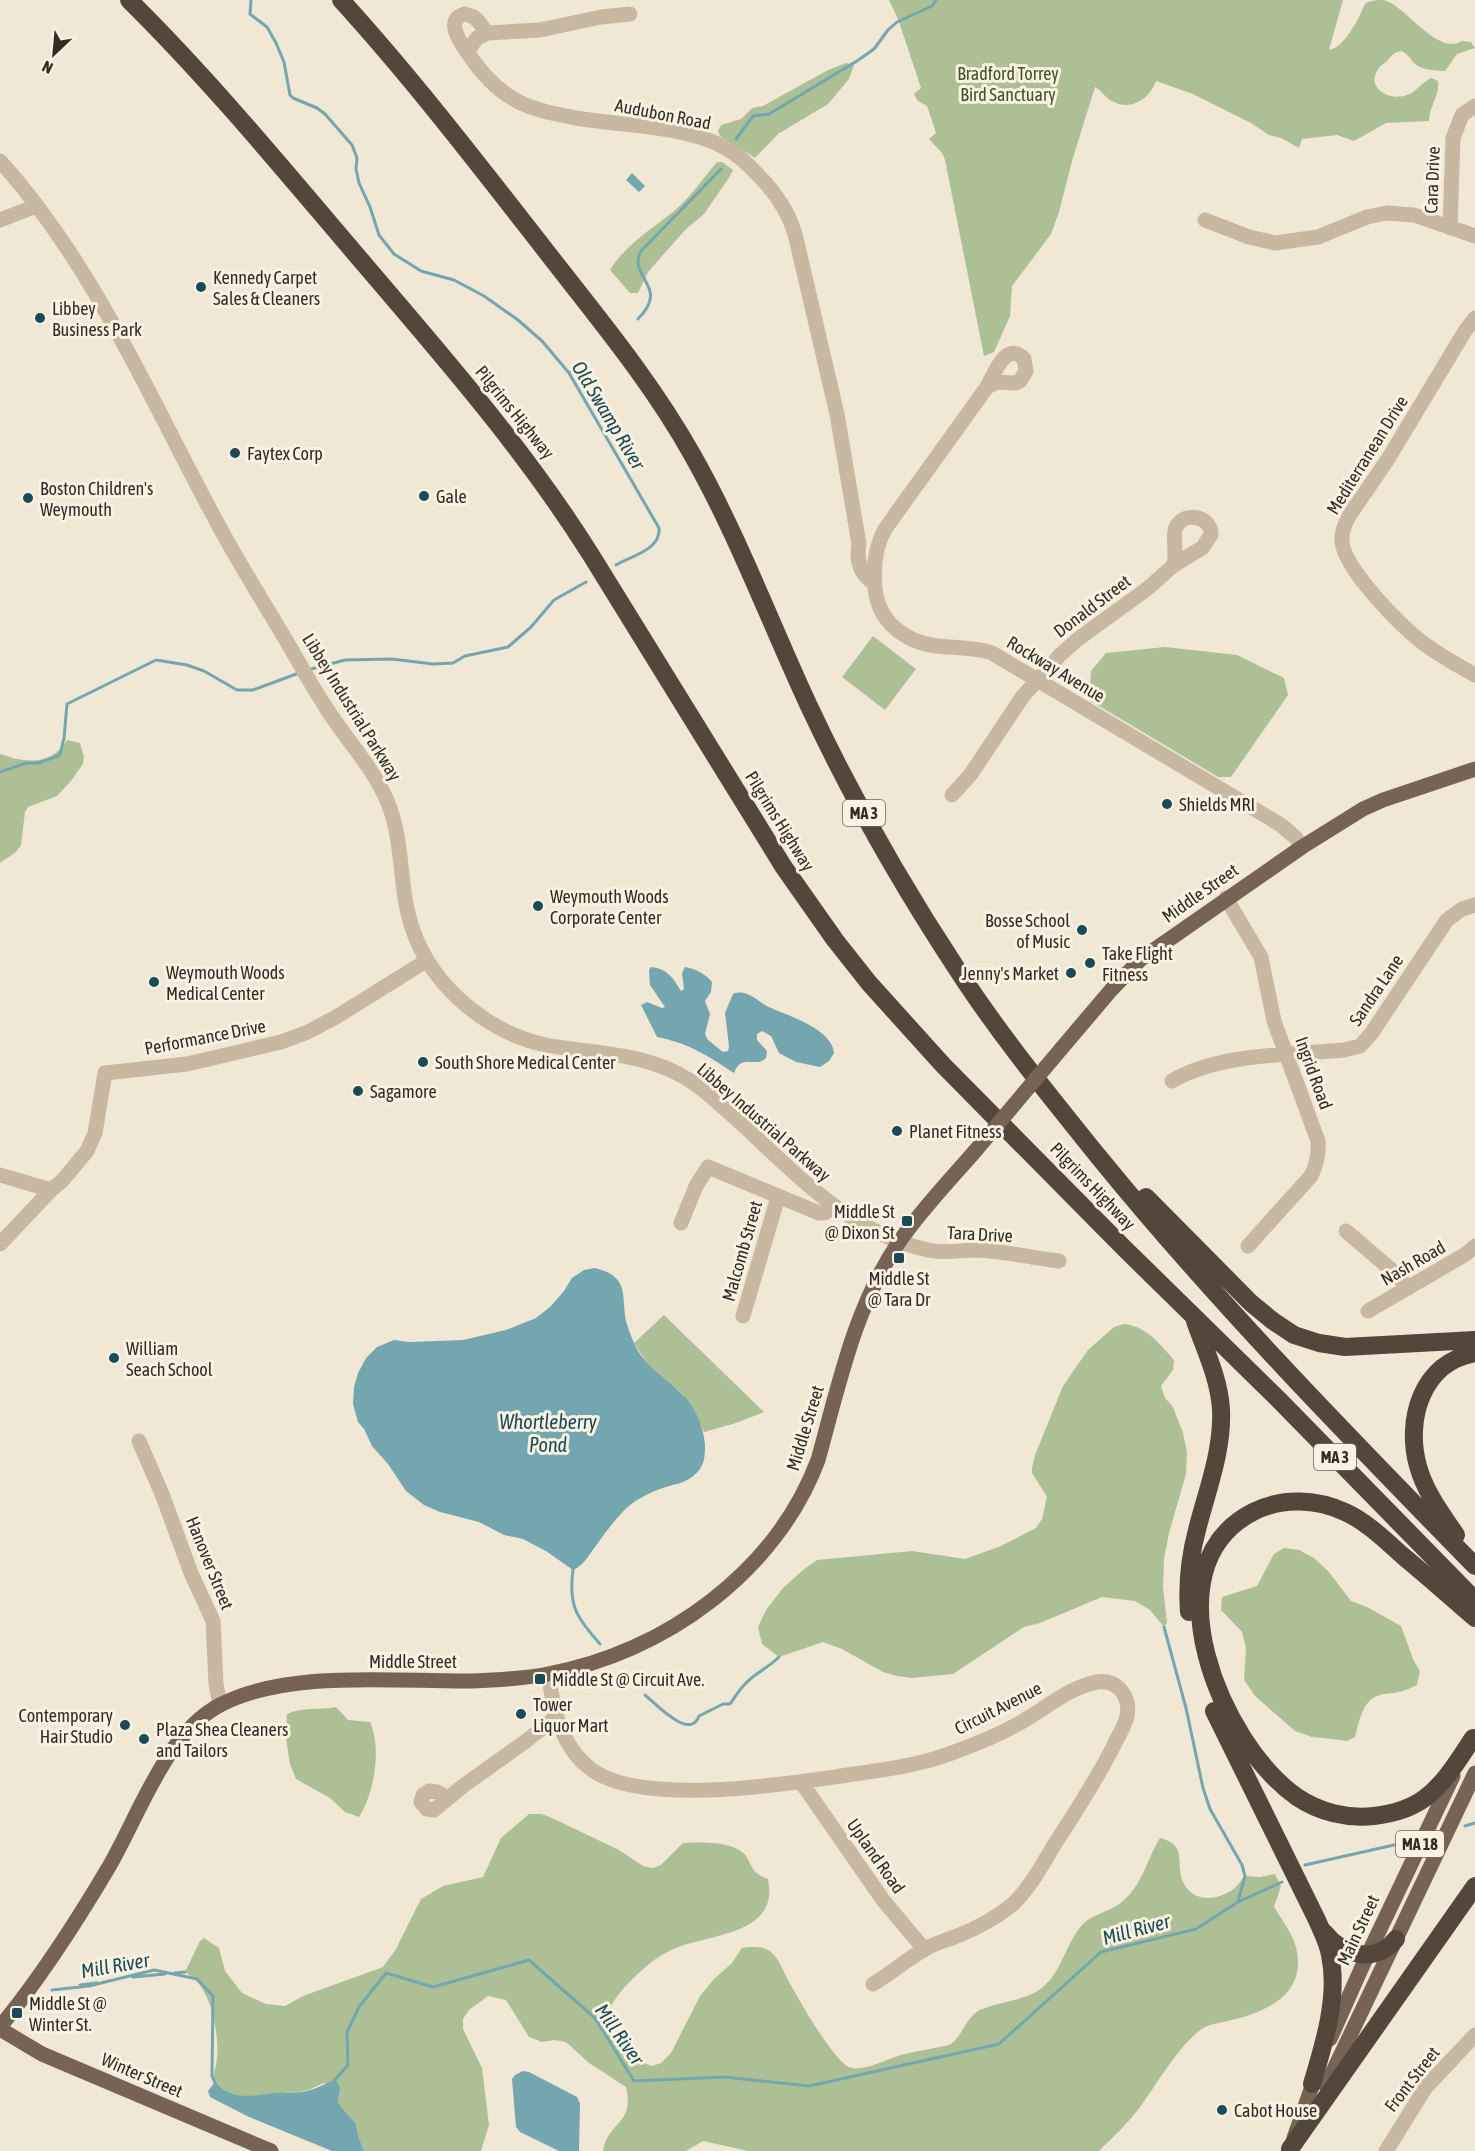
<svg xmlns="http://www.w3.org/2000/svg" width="1475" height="2151" font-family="'Asap Condensed',sans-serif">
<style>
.green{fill:#adc095}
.water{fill:#73a6af}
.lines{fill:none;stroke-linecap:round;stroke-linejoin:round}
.stream{stroke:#73a6af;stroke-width:3}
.minor{stroke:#c9b8a1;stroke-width:15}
.major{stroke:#766354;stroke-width:15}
.highway{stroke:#55463b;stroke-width:18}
.major-bridge{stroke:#766354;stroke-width:15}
.poi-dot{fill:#184b56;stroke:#f9f1e1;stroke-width:2}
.labels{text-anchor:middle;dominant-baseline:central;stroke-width:6;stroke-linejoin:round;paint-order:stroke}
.shield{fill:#f9f1e1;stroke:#6e665d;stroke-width:1.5}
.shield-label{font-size:16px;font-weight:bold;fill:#332b24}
.park-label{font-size:18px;fill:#3e5227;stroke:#f9f1e1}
.street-label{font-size:18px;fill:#332b24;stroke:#f9f1e1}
.poi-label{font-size:18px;fill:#332b24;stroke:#f9f1e1;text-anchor:start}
.water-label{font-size:20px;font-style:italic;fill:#184b56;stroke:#f9f1e1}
</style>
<rect width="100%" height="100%" fill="#f1e7d5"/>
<path class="green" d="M889 0H1343L1329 50C1342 48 1353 28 1359 17 1361 13 1363 7 1365 4 1370 0 1378 0 1383 0 1404 3 1437 57 1462 41L1471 42 1475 48 1457 54 1445 71C1434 70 1421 71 1413 62 1409 57 1407 54 1402 51 1394 52 1392 55 1387 61 1384 64 1379 66 1377 71 1367 88 1389 100 1404 96 1416 93 1421 83 1431 78L1438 81C1440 96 1429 106 1429 121L1386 123 1354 141 1337 135 1302 139 1299 148 1281 138 1269 135 1251 123 1193 94 1156 81C1150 98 1132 111 1114 102 1106 99 1102 91 1095 87L1072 161 1059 212 1051 234 1012 286 1010 316 994 352 984 356 945 160 942 153 929 139 936 133 927 106 918 101 914 94 921 88 898 19Z
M846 63 854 65 849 79 828 104 778 134 755 158 720 136 718 131 721 125 741 119 752 108 763 106 828 70Z
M717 162H722L733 170 730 176 704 214 685 230 648 272 638 293H630L610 270C625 245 652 229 674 211 691 197 703 178 717 162Z
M873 636 916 669 885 710 842 677Z
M1165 647 1237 655 1284 678 1288 695 1231 777H1218L1089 700 1091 671 1106 653Z
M67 740 80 743 84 757 83 764 71 781 57 796 28 807 25 812 21 845 16 852 0 863V754C26 763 51 766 67 740Z
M664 1315 764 1412 736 1423 704 1432 694 1410 682 1393 650 1368 634 1343Z
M1124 1324C1146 1326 1160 1344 1174 1360L1173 1370 1161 1386 1165 1398 1173 1407 1183 1433 1187 1452 1186 1474 1169 1533 1164 1559 1163 1587 1167 1623 1164 1627 1150 1610 1135 1601 1102 1597 1040 1623 1024 1627 953 1674 912 1678 897 1676 883 1672 842 1649 823 1642 779 1657 762 1644 758 1627 766 1610 783 1588 803 1570 817 1560 912 1551 965 1559 1001 1546 1036 1528 1042 1519 1047 1497 1032 1473V1468L1035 1455 1063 1386 1088 1350 1114 1327Z
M1284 1548 1299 1550 1314 1558 1328 1571 1351 1601 1367 1607 1401 1626 1413 1659 1420 1671 1417 1685C1405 1691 1398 1693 1385 1694 1363 1696 1360 1719 1355 1737L1347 1741 1332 1739 1312 1737 1295 1731 1255 1696 1244 1680 1246 1648 1242 1632 1221 1610 1222 1597 1257 1586 1274 1554Z
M336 1707 348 1720 370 1722C382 1748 374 1794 359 1817L345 1812 330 1798 296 1779 290 1764 286 1738 287 1714C301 1707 320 1710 336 1707Z
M529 1814H541L550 1817 619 1850 643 1866 652 1868 661 1865 683 1843C699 1842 736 1841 746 1856 754 1869 752 1873 768 1879 780 1938 705 1933 669 1951 651 1960 636 1975 623 1989 615 1999 607 2008 609 2021L644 2063 652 2066 661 2063 671 2053 700 1996 714 1979 732 1963 742 1948C749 1947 762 1946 768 1950 779 1957 782 1969 788 1980 799 2000 829 2053 847 2066 858 2074 885 2060 898 2056 908 2052 946 2047 951 2044 963 2035 966 2017 980 2010 999 2001 1027 2001 1043 1987 1062 1971 1066 1943 1082 1925 1093 1913 1112 1912 1124 1900 1142 1885 1148 1857 1160 1838 1168 1840 1175 1843 1178 1851 1181 1861 1178 1874 1184 1884 1194 1902 1216 1901 1232 1890 1237 1887 1241 1880 1245 1876L1260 1877 1275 1874 1281 1886 1274 1907C1282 1920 1295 1937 1297 1952 1305 1996 1264 2013 1228 2021 1217 2024 1209 2023 1199 2031 1173 2053 1157 2085 1137 2111 1126 2125 1112 2138 1099 2151H748L703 2141 686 2151H603C608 2121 635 2125 626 2087L589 2063 566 2042 554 2040 542 2042 529 2037 506 2000 488 1996 469 2010 463 2019V2029L482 2068 489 2125 481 2151H364L358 2135 356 2124 338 2103 340 2088 323 2083C301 2096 292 2090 270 2095 254 2098 223 2101 215 2082 212 2075 216 2067 217 2059 219 2038 213 2001 199 1984 195 1979 190 1976 185 1972L200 1941 204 1938 219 1948 225 1971 242 1993 266 2004 285 2006 303 1996 383 1967 396 1949 421 1899 443 1886 483 1877 501 1838Z"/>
<path class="water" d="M632 173 645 186 639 192 626 180Z
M651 967C668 969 673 978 681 991L684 989 682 973 685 967C694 968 707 975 712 982L711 992 705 1001 710 1014 705 1034 708 1040 723 1052 728 1051 729 1046 725 1013 733 994C748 988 758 1003 771 1008 789 1016 832 1029 834 1053L829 1061 820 1067 796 1062 779 1053 771 1036 762 1031 757 1034V1040L767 1051 766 1058C755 1069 742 1052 734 1073 706 1055 691 1044 657 1037L641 1005 647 1002 662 1008 665 1007 650 985 649 970Z
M595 1268C630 1277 621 1294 626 1321 628 1328 631 1336 634 1343 644 1366 663 1376 680 1392 694 1404 704 1427 705 1445 705 1459 704 1468 692 1477 683 1484 674 1484 663 1488 653 1491 642 1497 634 1502 620 1512 605 1533 595 1547 588 1556 584 1565 573 1570L546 1551 523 1539 504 1535 479 1522 440 1512 424 1505 406 1491 388 1464 372 1446 364 1429 358 1422 353 1404 354 1387 358 1373 366 1358 377 1347 394 1340 409 1342 463 1340 506 1330 536 1318 551 1306 564 1291 572 1278 584 1270Z
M523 2071 529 2072 577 2097 580 2103 579 2151H559L520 2132 516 2127 512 2079 515 2075Z
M336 2080 340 2088 338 2103 356 2124 358 2135 364 2151H332L249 2117 210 2097 208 2091 215 2082C231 2102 254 2095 276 2093 288 2092 298 2094 310 2090 319 2088 327 2082 336 2080Z"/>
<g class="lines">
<path class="stream" d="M251 0 250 14 267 27 276 43 284 62 290 95 293 98 317 108 325 114 352 145 357 158 356 169 359 183 370 207 379 235 394 254 421 271 454 280 484 296 518 320 542 341 569 373 659 528C661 550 631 556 616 565
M736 139 753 116 769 114 857 61 874 49 888 30 897 22 932 6 936 0
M638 319C671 286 627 278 641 251L721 169
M569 373 586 362
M308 670 345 660 392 659 433 664 453 663 465 656 508 647 531 627 554 600 586 582
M0 772 26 763H39L60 755 64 738 67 704 156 660 187 665 204 671 237 690H253L299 673
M573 1570C568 1606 577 1618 600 1644
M1164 1627 1186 1708 1203 1788 1210 1809 1242 1865 1245 1876 1238 1901
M645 1695C656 1704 690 1741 699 1716L723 1704H730C735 1697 739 1690 745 1684 755 1673 768 1668 779 1657
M1465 1826 1475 1823
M1305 1865 1394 1845
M175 1973 185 1972
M133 1977 165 1974
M80 1985 97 1983
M52 1990 89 1986 154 1970 197 1979 213 1996 212 2076 216 2085
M333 2082 348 2065 347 2032 359 2007 386 1973 433 1987 529 1960 595 2018 634 2081 724 2077 809 2086 999 2044 1101 1952 1196 1929 1238 1902 1282 1882"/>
<path class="minor" d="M630 14 601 17 540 30 487 33 477 38 467 52C481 73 497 91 519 102 537 111 557 114 576 118 623 126 682 125 724 147 737 154 749 165 759 176 776 193 788 211 795 234L837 414 859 544C856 561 860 574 874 583
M467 52C460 42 444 19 465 14L474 17 478 21 487 33
M0 161C96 267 152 404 220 528 240 565 262 600 283 635 297 659 310 683 325 706 342 734 366 759 381 788 398 819 399 849 403 883 408 936 429 976 472 1010 492 1026 520 1040 546 1045 595 1054 645 1052 689 1080 705 1090 719 1104 733 1116 793 1170 846 1232 928 1250 945 1254 961 1250 977 1250 1004 1251 1032 1258 1059 1261
M0 220 36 206
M1205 220 1249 237 1275 243 1318 237 1367 217 1387 213 1414 215 1475 236
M1450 228 1453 138 1462 115 1475 106
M1475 318 1465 331 1388 459 1349 516C1345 524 1341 532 1342 542 1345 570 1401 626 1423 643 1439 655 1457 665 1475 675
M987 387C994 374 1006 340 1024 359L1026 371 1020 381 1015 383 997 382 987 387 885 529C875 547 873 567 875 588 878 621 904 642 937 646 956 648 974 647 992 653L1281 825 1296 838 1302 847
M952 795 971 774 1023 696 1061 654 1078 639 1147 589 1174 565 1202 548 1211 535C1212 517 1185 510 1176 527 1172 535 1177 552 1174 565
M1226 898 1261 957 1274 1021 1318 1141C1319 1154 1317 1164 1311 1176L1248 1246
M1172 1081C1219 1053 1290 1055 1344 1050L1360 1046 1371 1034 1447 920 1462 909 1475 905
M0 1175 51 1190
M681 1223 696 1186 708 1167 819 1213H824L834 1207
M1346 1231 1395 1273 1408 1288
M0 1244 51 1190 62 1181 87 1151 95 1133 105 1073 187 1064 281 1042 308 1032 336 1017 426 961
M1368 1311 1466 1254 1475 1246
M743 1316 778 1197
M139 1441 162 1494 191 1573 213 1621 216 1684 220 1705
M549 1674C552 1708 561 1748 592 1770 644 1806 779 1785 841 1776 880 1770 920 1766 957 1751 976 1744 998 1735 1016 1725 1039 1713 1071 1686 1097 1682 1117 1679 1131 1696 1127 1716 1125 1726 1118 1736 1114 1745 1097 1779 1077 1810 1056 1842 1043 1863 1031 1887 1013 1904 996 1918 978 1928 957 1936 947 1940 936 1943 927 1948 908 1958 892 1973 873 1984
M801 1782 883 1900 924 1949
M447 1798 437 1792 429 1791 423 1795 421 1802 427 1809 434 1810 463 1786 526 1741 556 1717
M1386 2151 1426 2087 1475 2035"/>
<path class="major" d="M1061 1049 1111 990 1141 959 1302 847 1363 809 1383 800 1475 769
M0 2027C42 1976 77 1921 110 1865 139 1815 166 1733 220 1705 289 1669 395 1682 472 1681 497 1680 523 1679 548 1674 664 1653 776 1572 818 1460 839 1385 854 1308 899 1242 922 1209 950 1180 976 1150
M0 2029 42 2054 271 2151
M1330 2039 1362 1967 1453 1776
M1326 2086 1475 1773
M1294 2138 1316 2075"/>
<path class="highway" d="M129 0C213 83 288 175 365 265 445 359 525 450 591 555L783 866 835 940 869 983 943 1065 1123 1247 1280 1401 1475 1600
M341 0C411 77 475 160 539 242 593 312 650 379 693 456 738 536 770 622 808 704 851 796 901 884 957 969 999 1034 1049 1095 1098 1156 1215 1300 1345 1433 1475 1566
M1146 1197 1251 1303 1273 1321 1294 1335 1319 1343 1345 1347 1475 1340
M1456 1535C1442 1514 1425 1492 1418 1466 1405 1420 1422 1362 1475 1353
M1189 1612C1187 1585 1190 1556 1197 1530 1207 1490 1223 1451 1221 1409 1219 1378 1205 1350 1195 1321
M1214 1711 1317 1920C1322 1932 1328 1943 1330 1955 1339 1996 1324 2044 1312 2084
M1473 1738C1459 1759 1445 1783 1425 1798 1410 1809 1392 1814 1374 1816 1347 1819 1319 1812 1297 1797 1222 1745 1146 1567 1253 1512 1282 1497 1317 1499 1345 1512 1367 1522 1385 1540 1403 1556 1427 1576 1451 1597 1475 1618
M1324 1932C1342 1955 1376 1965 1396 1939
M1290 2149 1475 1886"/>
<path class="major-bridge" d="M976 1150 1061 1049"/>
</g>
<g class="poi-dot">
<circle cx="201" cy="287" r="6"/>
<circle cx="40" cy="318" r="6"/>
<circle cx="235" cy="453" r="6"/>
<circle cx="424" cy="496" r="6"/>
<circle cx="28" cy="498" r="6"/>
<circle cx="1167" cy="804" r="6"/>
<circle cx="538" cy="906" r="6"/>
<circle cx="1082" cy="930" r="6"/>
<circle cx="1090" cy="963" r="6"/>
<circle cx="1071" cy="973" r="6"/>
<circle cx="154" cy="982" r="6"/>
<circle cx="423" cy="1062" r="6"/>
<circle cx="358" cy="1091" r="6"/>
<circle cx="897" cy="1131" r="6"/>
<rect x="901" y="1215" width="12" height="12" rx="3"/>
<rect x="893" y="1252" width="12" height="12" rx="3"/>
<circle cx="114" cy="1358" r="6"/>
<rect x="534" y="1673" width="12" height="12" rx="3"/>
<circle cx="521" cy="1714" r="6"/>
<circle cx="125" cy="1725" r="6"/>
<circle cx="144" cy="1739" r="6"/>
<rect x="11" y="2007" width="12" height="12" rx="3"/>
<circle cx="1222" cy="2110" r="6"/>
</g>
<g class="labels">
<g class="shield">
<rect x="843" y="800" width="42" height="26" rx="4.5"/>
<rect x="1314" y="1444" width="42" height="26" rx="4.5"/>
<rect x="1396" y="1831" width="48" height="26" rx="4.5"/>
</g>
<g class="shield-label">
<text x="864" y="813">MA 3</text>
<text x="1335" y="1457">MA 3</text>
<text x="1420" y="1844">MA 18</text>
</g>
<g class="park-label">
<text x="1008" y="73">Bradford Torrey<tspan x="1008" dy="21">Bird Sanctuary</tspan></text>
</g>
<g class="street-label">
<text transform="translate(663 114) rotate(11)">Audubon Road</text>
<text transform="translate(1432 180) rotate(-88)">Cara Drive</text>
<text transform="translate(515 412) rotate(51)">Pilgrims Highway</text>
<text transform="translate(1367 455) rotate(-58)">Mediterranean Drive</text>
<text transform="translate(1092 606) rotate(-37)">Donald Street</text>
<text transform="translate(1056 669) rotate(31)">Rockway Avenue</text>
<text transform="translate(352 707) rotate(58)">Libbey Industrial Parkway</text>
<text transform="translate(780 821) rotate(58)">Pilgrims Highway</text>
<text transform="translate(1200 893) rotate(-35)">Middle Street</text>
<text transform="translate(1376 990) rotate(-56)">Sandra Lane</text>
<text transform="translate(205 1037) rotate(-11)">Performance Drive</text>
<text transform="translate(1314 1073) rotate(70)">Ingrid Road</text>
<text transform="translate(764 1122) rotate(41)">Libbey Industrial Parkway</text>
<text transform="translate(1093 1186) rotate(46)">Pilgrims Highway</text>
<text transform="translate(980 1234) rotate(3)">Tara Drive</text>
<text transform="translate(742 1251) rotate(-74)">Malcomb Street</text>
<text transform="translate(1413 1263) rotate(-30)">Nash Road</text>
<text transform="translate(805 1428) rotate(-73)">Middle Street</text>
<text transform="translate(210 1563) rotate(68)">Hanover Street</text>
<text x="413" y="1661">Middle Street</text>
<text transform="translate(998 1708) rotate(-27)">Circuit Avenue</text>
<text transform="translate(876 1856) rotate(55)">Upland Road</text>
<text transform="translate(1358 1930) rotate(-65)">Main Street</text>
<text transform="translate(142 2075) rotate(23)">Winter Street</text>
<text transform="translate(1412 2079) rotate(-52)">Front Street</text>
</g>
<g class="poi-label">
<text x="213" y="277">Kennedy Carpet<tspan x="213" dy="21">Sales &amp; Cleaners</tspan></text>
<text x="52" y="308">Libbey<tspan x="52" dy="21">Business Park</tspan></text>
<text x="247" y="453">Faytex Corp</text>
<text x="40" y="488">Boston Children's<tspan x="40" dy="21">Weymouth</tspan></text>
<text x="436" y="496">Gale</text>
<text x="1179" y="804">Shields MRI</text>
<text x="550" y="896">Weymouth Woods<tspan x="550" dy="21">Corporate Center</tspan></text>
<text x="1070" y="920" text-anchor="end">Bosse School<tspan x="1070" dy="21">of Music</tspan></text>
<text x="1102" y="953">Take Flight<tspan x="1102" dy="21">Fitness</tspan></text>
<text x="166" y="972">Weymouth Woods<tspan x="166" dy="21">Medical Center</tspan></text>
<text x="1059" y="973" text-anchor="end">Jenny's Market</text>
<text x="435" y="1062">South Shore Medical Center</text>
<text x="370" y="1091">Sagamore</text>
<text x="909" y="1131">Planet Fitness</text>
<text x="895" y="1211" text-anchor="end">Middle St<tspan x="895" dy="21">@ Dixon St</tspan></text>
<text x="899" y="1278" text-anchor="middle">Middle St<tspan x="899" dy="21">@ Tara Dr</tspan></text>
<text x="126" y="1348">William<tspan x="126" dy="21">Seach School</tspan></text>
<text x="552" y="1679">Middle St @ Circuit Ave.</text>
<text x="533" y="1704">Tower<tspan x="533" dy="21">Liquor Mart</tspan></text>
<text x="113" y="1715" text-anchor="end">Contemporary<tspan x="113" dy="21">Hair Studio</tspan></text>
<text x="156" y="1729">Plaza Shea Cleaners<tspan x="156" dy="21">and Tailors</tspan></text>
<text x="29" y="2003">Middle St @<tspan x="29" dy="21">Winter St.</tspan></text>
<text x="1234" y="2110">Cabot House</text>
</g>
<g class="water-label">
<text transform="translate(609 415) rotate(59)">Old Swamp River</text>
<text x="548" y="1421">Whortleberry<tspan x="548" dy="23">Pond</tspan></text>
<text transform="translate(1136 1929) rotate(-15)">Mill River</text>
<text transform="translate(115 1965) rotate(-10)">Mill River</text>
<text transform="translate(620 2034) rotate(55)">Mill River</text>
</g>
</g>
<g transform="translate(54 54) rotate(206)" stroke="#f9f1e1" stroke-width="4.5" paint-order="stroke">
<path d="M0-4.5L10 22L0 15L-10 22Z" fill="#332b24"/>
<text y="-9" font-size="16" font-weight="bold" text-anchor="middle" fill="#332b24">N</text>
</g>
</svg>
